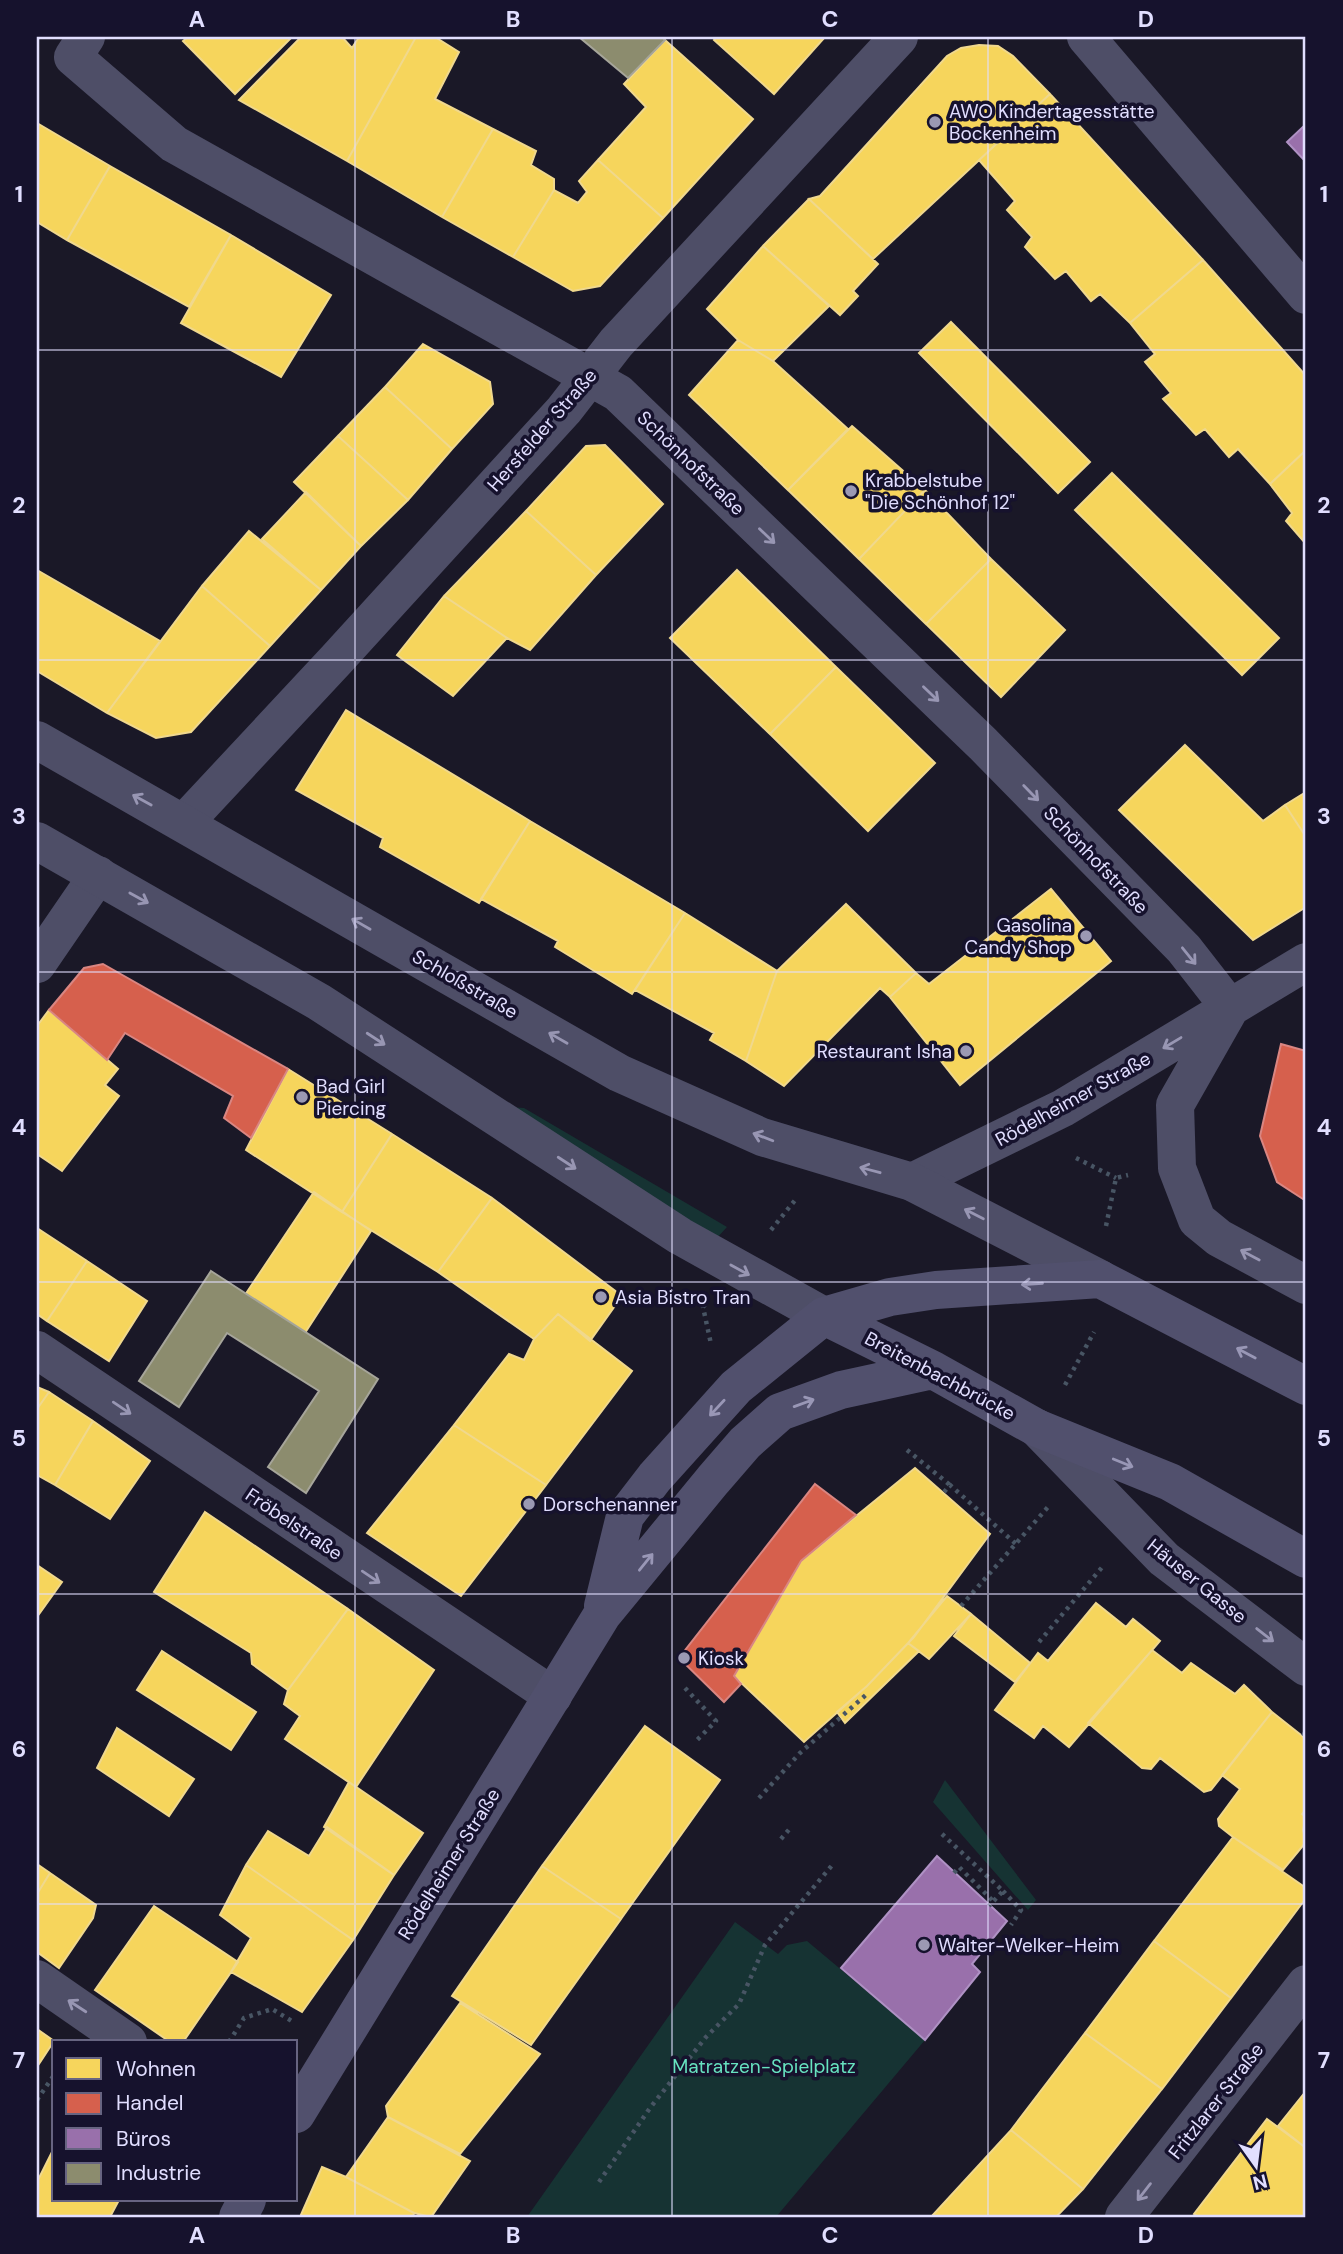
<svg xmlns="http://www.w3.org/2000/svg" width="1343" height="2254" font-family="'DM Sans',sans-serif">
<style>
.green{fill:#163333}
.homes{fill:#f6d55c;stroke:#f0d88d;stroke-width:2}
.shops{fill:#d6604d;stroke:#d98682;stroke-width:2}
.offices{fill:#9970ab;stroke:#af91c4;stroke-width:2}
.industry{fill:#8c8c6e;stroke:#a6a59a;stroke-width:2}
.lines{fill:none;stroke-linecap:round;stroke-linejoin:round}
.path{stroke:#485564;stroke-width:4.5;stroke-dasharray:3.5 5;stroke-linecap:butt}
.minor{stroke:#4e4e67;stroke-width:38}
.tertiary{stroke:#4e4e67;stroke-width:38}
.secondary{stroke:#51506d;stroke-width:38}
.oneway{stroke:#9896b3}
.oneway2{stroke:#9997b6}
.grid{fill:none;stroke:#e1deff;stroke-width:2;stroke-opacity:0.55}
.poi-dot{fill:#9b99b3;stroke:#16122d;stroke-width:2.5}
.labels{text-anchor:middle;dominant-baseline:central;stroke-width:7;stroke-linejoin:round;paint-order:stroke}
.poi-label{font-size:19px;fill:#e1deff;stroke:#16122d;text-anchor:start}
.street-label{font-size:19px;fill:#e1deff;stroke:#16122d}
.park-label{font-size:19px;fill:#67e2c0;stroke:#16122d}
.neatline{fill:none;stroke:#e1deff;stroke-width:2.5}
.grid-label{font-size:23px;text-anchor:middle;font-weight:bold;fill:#e1deff}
</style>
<rect width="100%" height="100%" fill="#1a1827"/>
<path class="green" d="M508 1107 524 1108 727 1227 716 1239Z
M945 1780 1036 1900 1028 1910 933 1802Z
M735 1922 778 1954 787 1945 807 1941 925 2040 776 2217H527Z"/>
<path class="homes" d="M188 37H292L235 94 183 41Z
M301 37H342L352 48 359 37H416L347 161 239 100Z
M416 37H435L459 52 435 99 493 129 442 217 347 161Z
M717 37H825L774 94 714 40Z
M665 40 753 119 663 218 598 160 646 107 624 84Z
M979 45 998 46 1013 56 1050 94 873 259 809 199 820 196 947 56 961 48Z
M1050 94 1203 260 1130 323 1100 294 1091 301 1066 271 1055 279 1025 247 1032 237 1007 210 1015 201 979 160Z
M37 123 110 166 67 240 37 222Z
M493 129 536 151 531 165 554 179V190L513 257 442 217Z
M598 160 663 218 600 286 573 291 513 257 554 190 578 203 587 192 579 181Z
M110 166 231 235 189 307 67 240Z
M809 199 878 264 853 291 858 296 840 315 763 246Z
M231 235 331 295 281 377 181 323Z
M763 246 829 306 773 361 738 340 707 309Z
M1203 260 1306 376V450L1270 484 1238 449 1229 457 1205 429 1196 435 1163 399 1171 393 1145 362 1155 354 1130 323Z
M951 322 1090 462 1058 493 919 353Z
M738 340 773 361 848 429 788 490 689 395Z
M423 344 490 382 493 404 452 449 385 387Z
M385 387 452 449 408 500 338 436Z
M852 426 925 490 859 559 788 490Z
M338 436 408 500 361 546 294 482Z
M605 445 663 504 596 575 526 511 586 446Z
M1306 450V544L1286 521 1292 513 1270 484Z
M1112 473 1279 638 1242 675 1075 510Z
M925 490 991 559 926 624 859 559Z
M306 492 361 546 321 590 262 539Z
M526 511 596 575 530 650 507 638 444 596Z
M249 531 321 590 270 646 202 586Z
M991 559 1065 630 1001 697 926 624Z
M37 570 160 641 107 713 37 671Z
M737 570 836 667 770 734 670 638Z
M202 586 270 646 191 732 156 738 107 713Z
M444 596 507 638 453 696 397 655Z
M836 667 935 763 868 831 770 734Z
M346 710 530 821 479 903 380 847 383 838 296 790Z
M1185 745 1263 821 1285 805 1306 837V907L1253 940 1119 810Z
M1306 792V837L1285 805Z
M530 821 685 913 632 994 555 947 558 941 481 899Z
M1051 889 1111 961 960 1085 890 997 916 973 929 984Z
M846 904 916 973 890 997 880 988 784 1086 746 1061 777 971Z
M685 913 777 971 746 1061 710 1040 714 1033 635 990Z
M49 1010 118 1069 105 1085 119 1096 62 1171 37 1154V1026Z
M288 1069 392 1134 342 1212 246 1150Z
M392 1134 492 1198 438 1272 342 1212Z
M314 1192 371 1231 305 1333 245 1295Z
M492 1198 622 1296 590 1341 558 1314 534 1339 438 1272Z
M37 1228 87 1261 47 1321 37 1314Z
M87 1261 147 1301 109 1361 47 1321Z
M558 1314 632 1371 546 1485 454 1425 509 1354 524 1360 534 1339Z
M37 1387 49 1392 37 1409Z
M49 1392 93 1421 55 1485 37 1475V1409Z
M93 1421 150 1461 110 1519 55 1485Z
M454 1425 546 1485 461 1596 367 1533Z
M915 1468 990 1534 914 1637 867 1686 804 1742 734 1676 801 1561Z
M205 1512 348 1609 288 1690 252 1664 251 1653 154 1592Z
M37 1565 62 1582 37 1617Z
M947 1596 971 1614 929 1659 908 1643Z
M1096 1603 1126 1627 1133 1619 1160 1641 1069 1747 1043 1726 1034 1738 995 1710 1038 1653 1048 1661Z
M348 1609 434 1670 356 1787 285 1739 300 1716 284 1704 288 1690Z
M971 1614 1030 1663 1015 1682 954 1636Z
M908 1643 919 1651 845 1723 837 1712 867 1686Z
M1152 1650 1182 1673 1191 1663 1235 1694 1244 1685 1272 1712 1211 1790 1204 1792 1160 1758 1151 1769 1142 1768 1088 1723Z
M162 1651 256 1712 231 1750 137 1690Z
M1272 1712 1306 1739V1809L1302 1814 1306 1817 1303 1830 1306 1842 1283 1870 1233 1837 1219 1826 1218 1819 1240 1789 1222 1775Z
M645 1726 720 1780 621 1919 542 1866Z
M117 1728 194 1779 169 1816 97 1768Z
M349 1782 423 1833 394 1875 324 1827Z
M327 1827 394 1875 353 1940 246 1865 268 1831 309 1856Z
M1233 1837 1306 1888V1898L1231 1998 1154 1941Z
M37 1864 50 1873 37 1894Z
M246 1865 353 1940 302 2012 231 1972 251 1938 220 1915Z
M542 1866 621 1919 531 2045 452 1996Z
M50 1873 96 1905 93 1918 59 1968 37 1952V1894Z
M154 1906 238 1962 183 2042H170L95 1990Z
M1154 1941 1231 1998 1162 2089 1085 2033Z
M460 2003 540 2054 460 2154 388 2117 386 2106Z
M37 2029 54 2041 37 2067Z
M1085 2033 1162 2089 1083 2189 1011 2130Z
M1306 2091V2148L1278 2126Z
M388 2117 470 2161 431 2217 414 2213 346 2177Z
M1267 2119 1306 2148V2217H1199L1194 2214Z
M1011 2130 1083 2189 1056 2217H931Z
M54 2148V2200H119L110 2217H37V2182Z
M322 2167 346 2177 414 2213 413 2217H300Z"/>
<path class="shops" d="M103 964 288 1069 251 1138 224 1118 233 1096 125 1033 107 1060 49 1010 84 968Z
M1281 1044 1306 1051V1201L1277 1182 1260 1136Z
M815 1484 856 1515 801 1561 734 1676 741 1684 724 1702 679 1658Z"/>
<path class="offices" d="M1306 124V162L1287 142Z
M937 1856 1007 1921 972 1964 980 1972 925 2040 841 1968Z"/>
<path class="industry" d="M579 37H662L665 40 628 78Z
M211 1271 378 1379 306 1493 268 1467 319 1391 227 1333 179 1407 139 1381Z"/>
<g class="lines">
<path class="path" d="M1076 1158 1116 1178
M1106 1226 1116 1178 1128 1175
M771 1230 796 1199
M705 1305 703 1307 711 1344
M1065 1385 1094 1332
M907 1450 950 1485
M944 1492 950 1485 1016 1544
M961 1606 1048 1507
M1039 1642 1104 1565
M685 1688 716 1721 696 1741
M1303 1736 1306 1731
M759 1798 800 1753 867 1694
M942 1834 1003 1891 989 1906
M781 1839 792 1826
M954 1873 959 1867 993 1901
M1003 1891 1021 1910 1011 1925
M229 2042 244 2018 272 2009 295 2023
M37 2100 54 2075
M599 2182 650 2108 706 2037 739 2004 765 1945 834 1863"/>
<path class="minor" d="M86 37 73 57 174 144 618 393 983 744 1184 949 1230 1008
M1086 37 1306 295
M184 823 336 660 564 410 616 343 899 37
M37 964 98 875
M1229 1010 1175 1105 1177 1168 1197 1220 1219 1238 1306 1285
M912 1182 1063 1108 1306 962
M37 1350 553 1696
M1037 1428 1164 1559 1306 1667
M37 1979 128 2042
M1124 2217 1306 1984"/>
<path class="tertiary" d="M37 740 619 1073 762 1137 912 1182 1100 1279
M37 841 319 1002 680 1236 824 1316"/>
<path class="secondary" d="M824 1316 933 1370 1037 1428 1170 1482 1306 1559
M603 1606 625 1516 655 1477 736 1387 824 1316 890 1297 936 1290 1100 1279 1306 1386
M296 2114 602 1615 713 1480 745 1443 780 1412 841 1390 933 1370
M238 2217 247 2200"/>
</g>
<defs><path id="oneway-shaft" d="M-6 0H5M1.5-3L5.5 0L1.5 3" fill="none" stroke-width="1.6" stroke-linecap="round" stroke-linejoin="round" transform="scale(1.75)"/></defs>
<g class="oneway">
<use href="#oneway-shaft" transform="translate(767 536) rotate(44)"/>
<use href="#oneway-shaft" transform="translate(931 694) rotate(44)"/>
<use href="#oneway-shaft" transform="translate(1031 793) rotate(46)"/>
<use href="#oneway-shaft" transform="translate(142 800) rotate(-151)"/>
<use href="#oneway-shaft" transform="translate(139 898) rotate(29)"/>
<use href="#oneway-shaft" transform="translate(361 924) rotate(-150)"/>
<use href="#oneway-shaft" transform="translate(1189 956) rotate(51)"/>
<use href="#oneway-shaft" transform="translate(558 1038) rotate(-150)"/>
<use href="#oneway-shaft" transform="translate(376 1039) rotate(33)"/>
<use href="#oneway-shaft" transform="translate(1172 1043) rotate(149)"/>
<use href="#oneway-shaft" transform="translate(763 1137) rotate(-159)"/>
<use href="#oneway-shaft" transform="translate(567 1163) rotate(33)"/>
<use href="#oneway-shaft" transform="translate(870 1170) rotate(-165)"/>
<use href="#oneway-shaft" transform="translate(974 1214) rotate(-153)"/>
<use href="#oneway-shaft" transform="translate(1250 1255) rotate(-152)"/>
<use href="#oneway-shaft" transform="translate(740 1270) rotate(29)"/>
<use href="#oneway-shaft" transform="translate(122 1408) rotate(34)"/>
<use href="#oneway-shaft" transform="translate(371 1577) rotate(34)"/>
<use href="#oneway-shaft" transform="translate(1265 1635) rotate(38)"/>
<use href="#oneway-shaft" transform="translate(77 2006) rotate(-147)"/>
<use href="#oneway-shaft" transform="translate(1144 2192) rotate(128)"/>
</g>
<g class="oneway2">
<use href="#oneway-shaft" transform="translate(1032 1284) rotate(176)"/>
<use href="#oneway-shaft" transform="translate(1246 1353) rotate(-152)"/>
<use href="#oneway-shaft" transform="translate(804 1403) rotate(-20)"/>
<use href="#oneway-shaft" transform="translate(717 1408) rotate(133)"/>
<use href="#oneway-shaft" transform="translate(1123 1463) rotate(22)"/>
<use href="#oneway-shaft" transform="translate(646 1562) rotate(-51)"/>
</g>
<path class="grid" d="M355 37V2217M672 37V2217M988 37V2217M37 350H1306M37 660H1306M37 972H1306M37 1282H1306M37 1594H1306M37 1904H1306"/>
<g class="poi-dot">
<circle cx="935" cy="122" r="7"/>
<circle cx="851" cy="491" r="7"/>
<circle cx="1086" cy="936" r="7"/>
<circle cx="966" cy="1051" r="7"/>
<circle cx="302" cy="1097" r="7"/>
<circle cx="601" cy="1297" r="7"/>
<circle cx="529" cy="1504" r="7"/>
<circle cx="684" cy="1658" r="7"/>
<circle cx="924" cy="1945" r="7"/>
</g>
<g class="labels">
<g class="poi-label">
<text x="949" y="111">AWO Kindertagesstätte<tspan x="949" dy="22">Bockenheim</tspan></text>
<text x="865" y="480">Krabbelstube<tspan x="865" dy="22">"Die Schönhof 12"</tspan></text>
<text x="1072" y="925" text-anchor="end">Gasolina<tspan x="1072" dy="22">Candy Shop</tspan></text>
<text x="952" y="1051" text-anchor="end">Restaurant Isha</text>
<text x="316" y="1086">Bad Girl<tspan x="316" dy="22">Piercing</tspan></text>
<text x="615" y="1297">Asia Bistro Tran</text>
<text x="543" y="1504">Dorschenanner</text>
<text x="698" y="1658">Kiosk</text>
<text x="938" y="1945">Walter-Welker-Heim</text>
</g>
<g class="street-label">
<text transform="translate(542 430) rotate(-49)">Hersfelder Straße</text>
<text transform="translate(691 463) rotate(44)">Schönhofstraße</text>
<text transform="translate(1096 860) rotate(46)">Schönhofstraße</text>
<text transform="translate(465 984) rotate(30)">Schloßstraße</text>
<text transform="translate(1073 1099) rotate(-29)">Rödelheimer Straße</text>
<text transform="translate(940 1376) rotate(28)">Breitenbachbrücke</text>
<text transform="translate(294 1524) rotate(34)">Fröbelstraße</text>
<text transform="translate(1197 1581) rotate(39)">Häuser Gasse</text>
<text transform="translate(449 1864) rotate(-58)">Rödelheimer Straße</text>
<text transform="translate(1216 2101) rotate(-52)">Fritzlarer Straße</text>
</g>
<g class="park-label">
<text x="764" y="2066">Matratzen-Spielplatz</text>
</g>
</g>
<rect width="1343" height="2254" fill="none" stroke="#16122d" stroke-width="77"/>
<rect x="52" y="2040" width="245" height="161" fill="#16122d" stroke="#676481" stroke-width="2"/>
<rect x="66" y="2058" width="35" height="21" fill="#f6d55c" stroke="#676481" stroke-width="2"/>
<text x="116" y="2076" font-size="21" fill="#e1deff">Wohnen</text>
<rect x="66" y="2093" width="35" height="21" fill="#d6604d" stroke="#676481" stroke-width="2"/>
<text x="116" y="2110" font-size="21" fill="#e1deff">Handel</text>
<rect x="66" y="2128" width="35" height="21" fill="#9970ab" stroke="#676481" stroke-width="2"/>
<text x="116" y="2146" font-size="21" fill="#e1deff">Büros</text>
<rect x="66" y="2163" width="35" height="21" fill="#8c8c6e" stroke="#676481" stroke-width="2"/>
<text x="116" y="2180" font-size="21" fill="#e1deff">Industrie</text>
<g transform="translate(1256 2166) rotate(166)" stroke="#16122d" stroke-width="5" paint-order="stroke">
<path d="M0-5L12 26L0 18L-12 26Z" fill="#e1deff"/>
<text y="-10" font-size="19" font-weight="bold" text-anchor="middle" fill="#e1deff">N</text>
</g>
<rect x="38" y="38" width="1266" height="2178" class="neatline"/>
<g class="grid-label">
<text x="197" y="27">A</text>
<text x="513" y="27">B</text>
<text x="830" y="27">C</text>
<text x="1146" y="27">D</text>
<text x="19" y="202">1</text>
<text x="1324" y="202">1</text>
<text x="19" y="513">2</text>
<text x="1324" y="513">2</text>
<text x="19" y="824">3</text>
<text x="1324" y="824">3</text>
<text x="19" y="1135">4</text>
<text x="1324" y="1135">4</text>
<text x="19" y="1446">5</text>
<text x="1324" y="1446">5</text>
<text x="19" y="1757">6</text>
<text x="1324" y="1757">6</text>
<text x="19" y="2068">7</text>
<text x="1324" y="2068">7</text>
<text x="197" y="2243">A</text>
<text x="513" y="2243">B</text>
<text x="830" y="2243">C</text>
<text x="1146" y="2243">D</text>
</g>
</svg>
